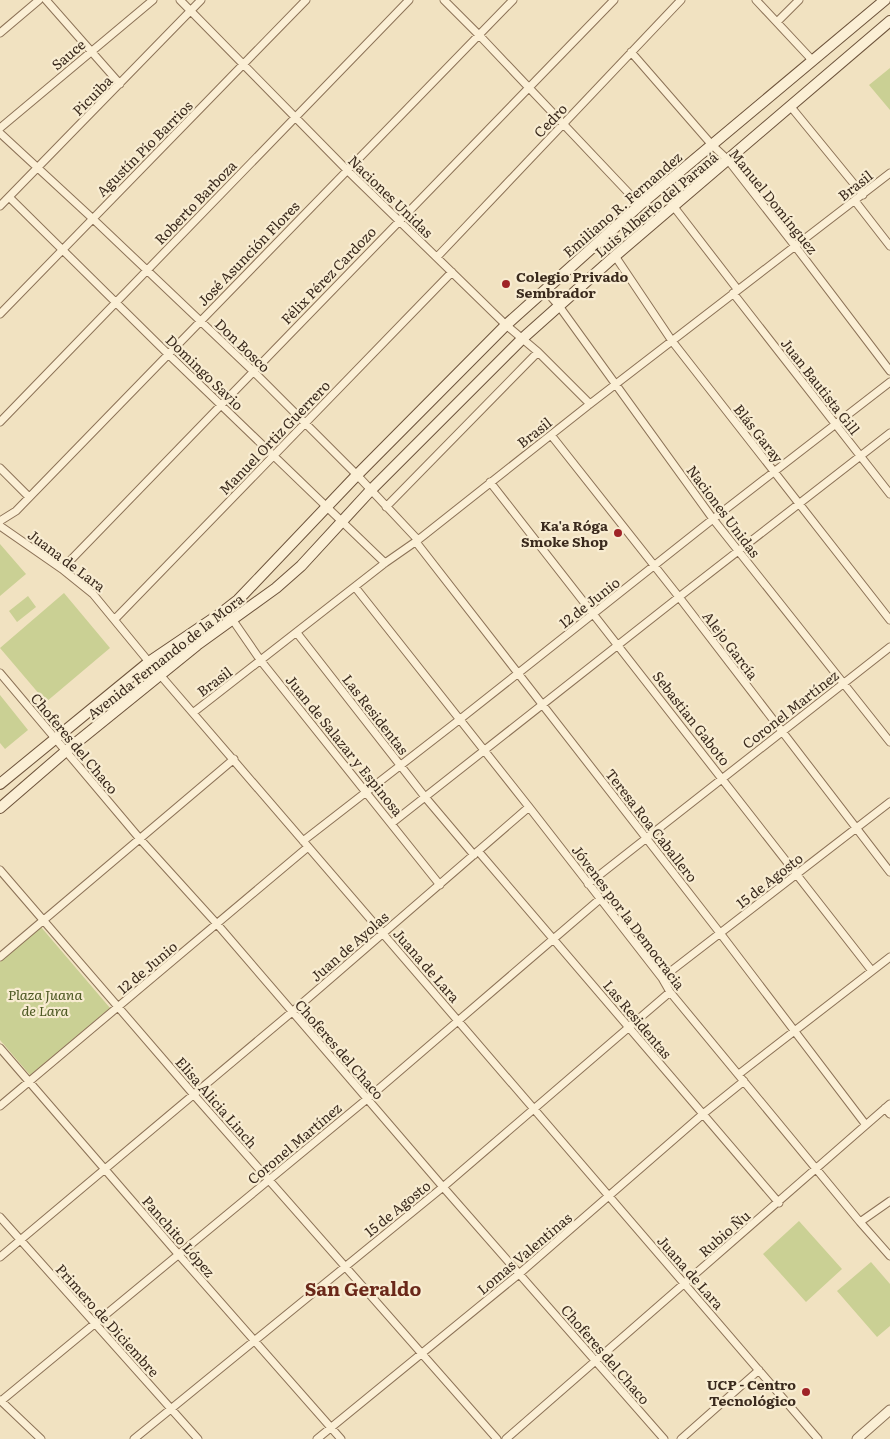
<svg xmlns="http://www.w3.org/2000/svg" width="890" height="1439" font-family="Literata,serif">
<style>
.green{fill:#cad094}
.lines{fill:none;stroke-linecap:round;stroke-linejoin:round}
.minor-casing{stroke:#8c7257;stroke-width:9}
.tertiary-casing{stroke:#8c7257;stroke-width:11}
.secondary-casing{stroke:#6d533b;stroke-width:12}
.minor{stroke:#fbefd5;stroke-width:7}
.tertiary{stroke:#fbefd5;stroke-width:9}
.secondary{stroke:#fbefd5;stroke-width:10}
.poi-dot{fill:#9f2327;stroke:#f8ecd1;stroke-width:2}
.labels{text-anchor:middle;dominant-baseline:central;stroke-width:4.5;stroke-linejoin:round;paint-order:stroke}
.street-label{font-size:14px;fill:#3a2a1d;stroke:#f8ecd1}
.poi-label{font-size:14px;font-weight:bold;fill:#3a2a1d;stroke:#f8ecd1;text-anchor:end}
.park-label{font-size:14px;font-style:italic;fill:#4c5822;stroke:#f8ecd1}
.district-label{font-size:19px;font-weight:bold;fill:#6a2819;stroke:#f8ecd1}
</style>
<rect width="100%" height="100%" fill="#f1e2c1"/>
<path class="green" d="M890 68V110L869 85Z
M0 544 26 574 0 596Z
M64 593 110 648 46 702 0 648Z
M28 596 36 607 17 622 9 611Z
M0 695 28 730 5 749 0 743Z
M41 927 110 1008 30 1075 0 1040V962Z
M799 1221 842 1269 806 1302 763 1254Z
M871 1262 890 1284V1326L877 1337 837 1291Z"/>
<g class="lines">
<g class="minor-casing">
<path id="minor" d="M46 0 120 84
M180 0 347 170 506 325 538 352 590 404
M444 0 479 35 640 205
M756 0 813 61
M777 22 799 0
M0 33 39 0
M631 52 712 145 728 160 795 246 890 371
M791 107 863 195
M0 128 153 0
M0 133 92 218 253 371 357 475 418 540
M9 197 168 354 385 563
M855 201 890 246
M0 206 201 0
M674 207 738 290
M615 256 672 341 890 620
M437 257 681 0
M545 290 559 306 713 519 890 742
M733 293 890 494
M0 314 306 0
M0 422 409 0
M551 435 679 597 890 872
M0 468 29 497
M490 482 872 971
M386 507 538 352
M0 521 16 511 513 0
M0 526 62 569 93 594 149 662 818 1439
M416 542 720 933 866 1125
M62 569 614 0
M355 587 529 807 662 978 670 992 860 1222 890 1256
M115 619 452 272
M232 619 261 661 440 885
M297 633 425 797 474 855
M0 673 140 839 217 924 443 1187 664 1439
M194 712 385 563 418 540 590 404 890 173
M392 823 679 597 890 433
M303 841 459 720 713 519 890 382
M478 851 779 1203
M0 870 194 1095 497 1439
M588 884 890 647
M0 957 234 759
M662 978 890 802
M0 1048 179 1255 341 1439
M739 1074 890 957
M0 1106 308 847
M885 1108 890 1114
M0 1217 198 1439
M860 1222 890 1201
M0 1257 292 1012 529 807
M0 1400 41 1439
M1 1401 367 1099 600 899
M134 1439 443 1187 670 992
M317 1439 519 1274 703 1114 744 1081
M506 1439 890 1104
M681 1439 759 1370"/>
</g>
<g class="tertiary-casing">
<path id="tertiary" d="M857 1439 890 1410"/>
</g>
<g class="secondary-casing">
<path id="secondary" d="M0 784 149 662 220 614 238 600 357 475 506 325 640 205 885 0
M0 808 66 751 197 645 276 588 301 566 370 491 523 338 615 256 890 21"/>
</g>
<use href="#minor" class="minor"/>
<use href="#tertiary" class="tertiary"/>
<use href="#secondary" class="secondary"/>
</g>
<g class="poi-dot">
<circle cx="506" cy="284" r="5"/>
<circle cx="618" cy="533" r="5"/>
<circle cx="806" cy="1392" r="5"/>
</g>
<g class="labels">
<g class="street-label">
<text transform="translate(68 54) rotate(-40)">Sauce</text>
<text transform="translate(92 95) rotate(-45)">Picuiba</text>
<text transform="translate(550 120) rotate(-46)">Cedro</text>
<text transform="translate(144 148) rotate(-45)">Agustín Pío Barrios</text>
<text transform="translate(855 185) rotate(-38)">Brasil</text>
<text transform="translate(391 196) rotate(44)">Naciones Unidas</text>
<text transform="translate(774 201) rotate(51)">Manuel Domínguez</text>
<text transform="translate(195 202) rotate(-46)">Roberto Barboza</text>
<text transform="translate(622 204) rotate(-41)">Emiliano R. Fernandez</text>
<text transform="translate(656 204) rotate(-40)">Luis Alberto del Paraná</text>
<text transform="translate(248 253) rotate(-46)">José Asunción Flores</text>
<text transform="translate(328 275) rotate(-46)">Félix Pérez Cardozo</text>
<text transform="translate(243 345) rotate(44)">Don Bosco</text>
<text transform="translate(205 372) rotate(44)">Domingo Savio</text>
<text transform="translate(821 386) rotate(52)">Juan Bautista Gill</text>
<text transform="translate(534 432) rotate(-38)">Brasil</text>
<text transform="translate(759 433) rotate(52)">Blás Garay</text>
<text transform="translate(274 437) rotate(-46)">Manuel Ortiz Guerrero</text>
<text transform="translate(724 511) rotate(53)">Naciones Unidas</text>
<text transform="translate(67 560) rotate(37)">Juana de Lara</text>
<text transform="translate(589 602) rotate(-38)">12 de Junio</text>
<text transform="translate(731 645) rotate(53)">Alejo García</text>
<text transform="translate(165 656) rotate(-38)">Avenida Fernando de la Mora</text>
<text transform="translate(214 681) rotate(-37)">Brasil</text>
<text transform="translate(790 709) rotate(-38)">Coronel Martínez</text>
<text transform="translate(376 714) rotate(52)">Las Residentas</text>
<text transform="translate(692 718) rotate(52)">Sebastian Gaboto</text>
<text transform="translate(75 743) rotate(50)">Choferes del Chaco</text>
<text transform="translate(345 745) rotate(51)">Juan de Salazar y Espinosa</text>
<text transform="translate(652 825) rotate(52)">Teresa Roa Caballero</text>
<text transform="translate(769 880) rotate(-38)">15 de Agosto</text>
<text transform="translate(629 917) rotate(53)">Jóvenes por la Democracia</text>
<text transform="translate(349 946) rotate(-41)">Juan de Ayolas</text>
<text transform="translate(427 965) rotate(49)">Juana de Lara</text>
<text transform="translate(147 967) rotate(-40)">12 de Junio</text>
<text transform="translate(638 1019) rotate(50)">Las Residentas</text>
<text transform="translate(340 1049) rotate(49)">Choferes del Chaco</text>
<text transform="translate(217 1102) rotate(49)">Elisa Alicia Linch</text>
<text transform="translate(294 1143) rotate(-40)">Coronel Martínez</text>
<text transform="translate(397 1208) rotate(-39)">15 de Agosto</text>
<text transform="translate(724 1233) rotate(-41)">Rubio Ñu</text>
<text transform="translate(179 1236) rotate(49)">Panchito López</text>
<text transform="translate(524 1253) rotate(-40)">Lomas Valentinas</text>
<text transform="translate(691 1272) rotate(49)">Juana de Lara</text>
<text transform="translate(108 1320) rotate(48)">Primero de Diciembre</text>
<text transform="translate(606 1354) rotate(49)">Choferes del Chaco</text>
</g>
<g class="poi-label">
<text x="516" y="276" text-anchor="start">Colegio Privado<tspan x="516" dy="16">Sembrador</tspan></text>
<text x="608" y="525">Ka'a Róga<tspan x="608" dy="16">Smoke Shop</tspan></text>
<text x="796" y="1384">UCP - Centro<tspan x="796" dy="16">Tecnológico</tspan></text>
</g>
<g class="park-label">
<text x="45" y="994">Plaza Juana<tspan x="45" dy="16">de Lara</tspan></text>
</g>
<g class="district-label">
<text x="363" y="1288">San Geraldo</text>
</g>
</g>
</svg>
